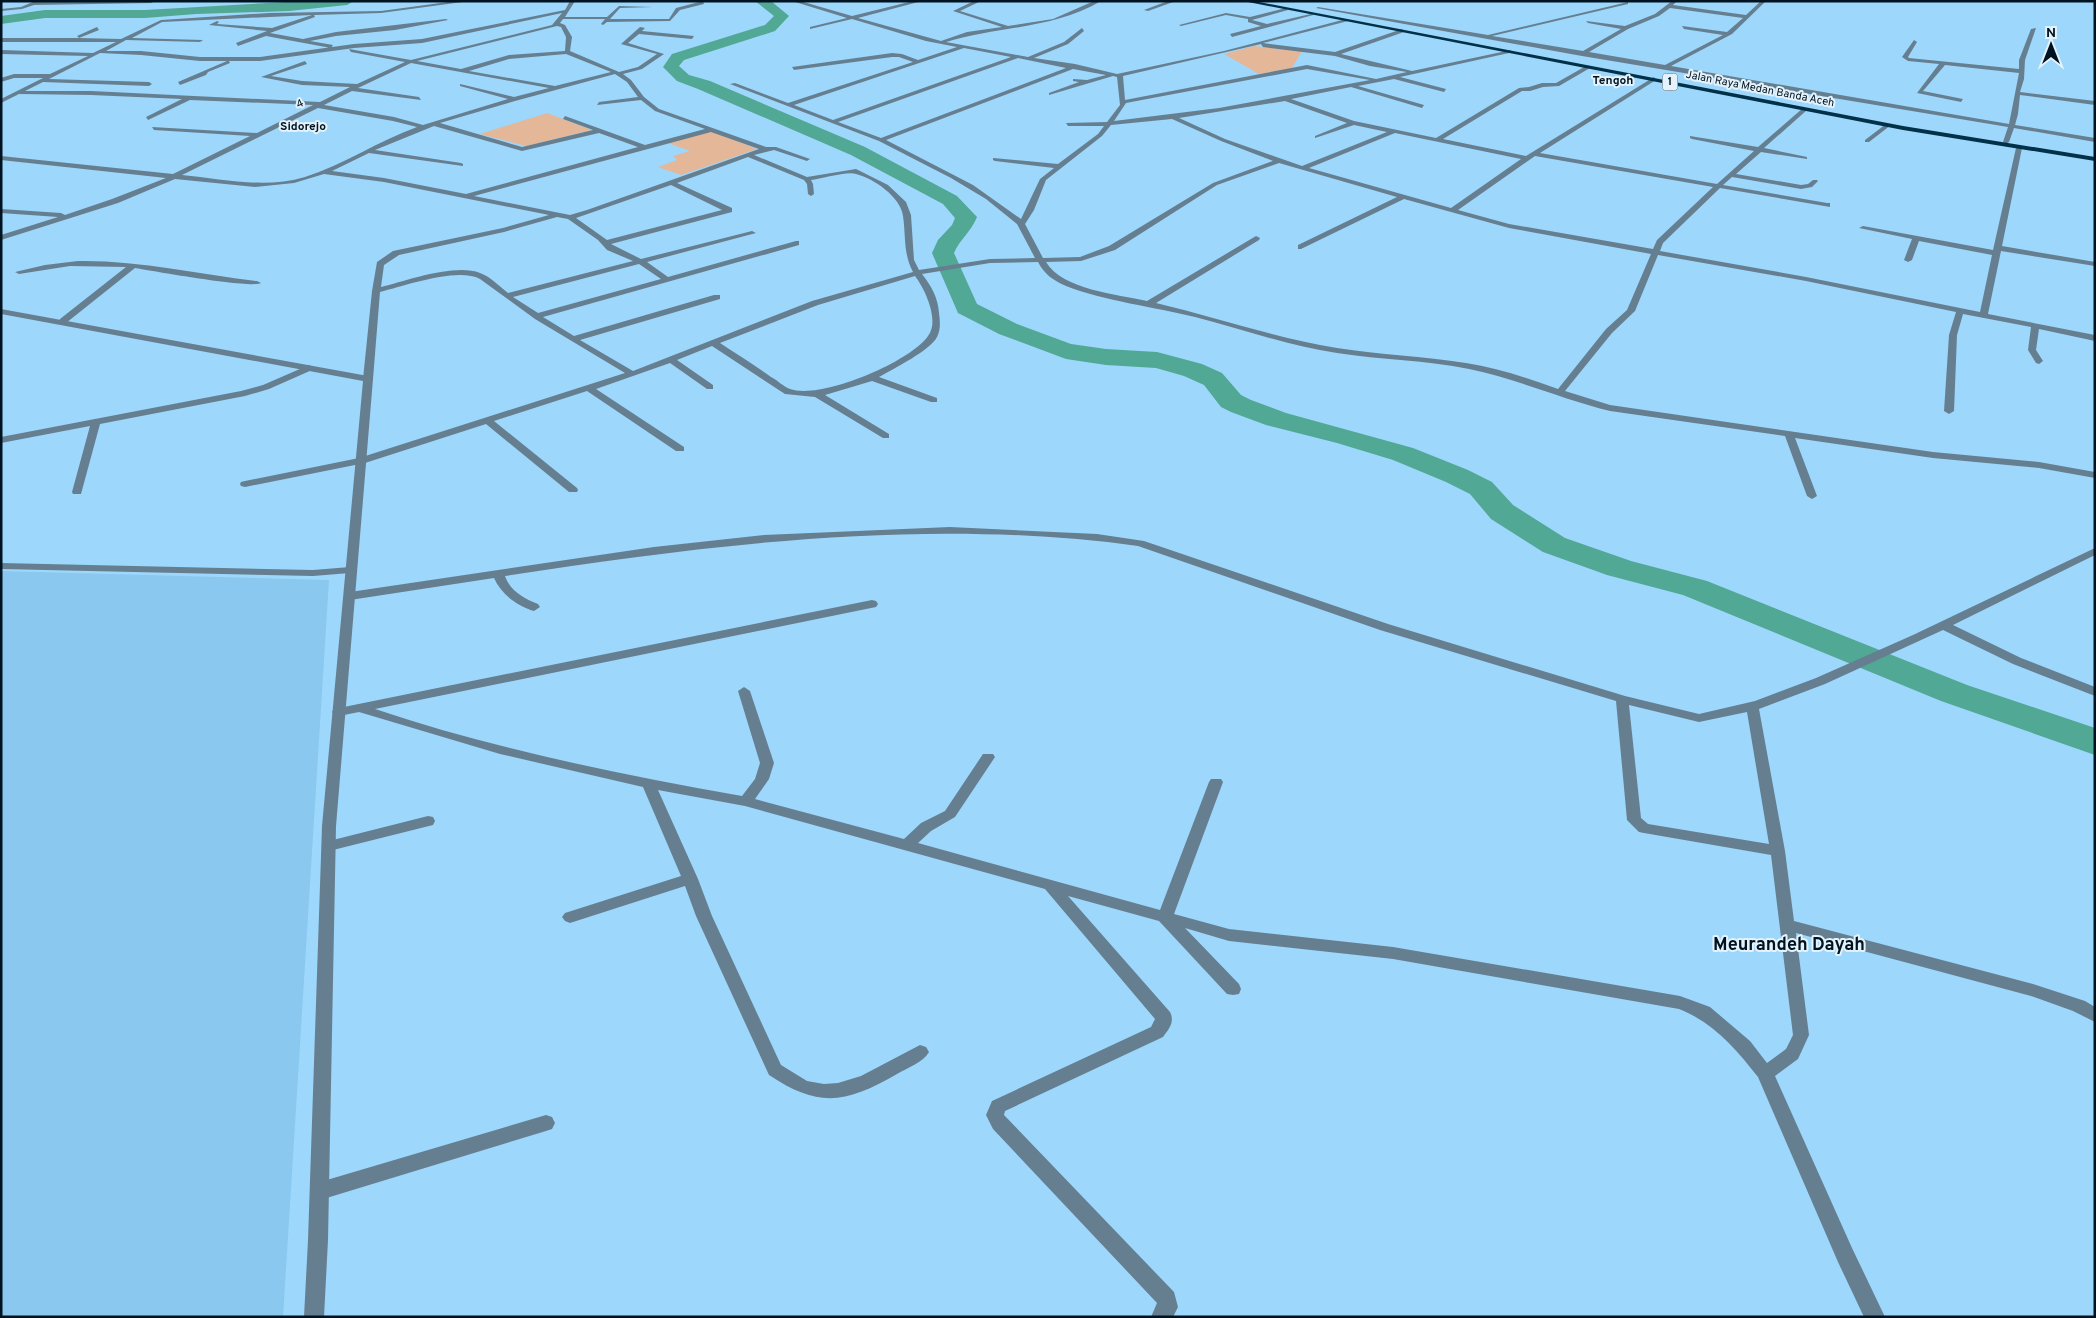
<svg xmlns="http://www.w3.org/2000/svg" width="2096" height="1318" font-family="Overpass,sans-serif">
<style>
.built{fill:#8ac8ef}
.green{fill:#e3b797}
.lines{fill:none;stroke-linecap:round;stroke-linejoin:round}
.river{fill:#51a895;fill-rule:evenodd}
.minor{fill:#657f90;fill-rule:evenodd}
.tertiary{fill:#657f90;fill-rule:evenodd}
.trunk{fill:#003149;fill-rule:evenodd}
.labels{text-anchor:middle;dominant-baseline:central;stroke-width:4;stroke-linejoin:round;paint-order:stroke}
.shield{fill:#e4f2fb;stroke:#445662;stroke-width:1}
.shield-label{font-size:11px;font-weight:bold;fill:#001320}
.far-street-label{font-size:11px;fill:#001320;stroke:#e4f2fb}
.far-quarter-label{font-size:12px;font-weight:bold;fill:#001320;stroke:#e4f2fb}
.near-quarter-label{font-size:18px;font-weight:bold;fill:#001320;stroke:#e4f2fb}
</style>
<rect width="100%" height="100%" fill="#9ed7fc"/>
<path class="built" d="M1 571 329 580 283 1317H1Z"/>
<path class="green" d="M1254 46 1302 51 1292 68 1259 74 1224 54Z
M547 113 592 130 526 146 480 134Z
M711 131 757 149 681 175 658 167 677 160 673 156 690 151 668 143Z"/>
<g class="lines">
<path class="river" d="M305 1H354L347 5 289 11 196 14 145 18H45L1 24V16L45 10H145Z
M755 1H771L789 16 775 31 684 60 679 66 689 75 710 81 865 147 957 196 977 217C971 232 960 239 954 253L977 304 1017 324 1071 344 1106 349 1157 352 1202 364 1222 373 1241 395 1251 400 1286 413 1413 448 1468 470 1492 482 1513 505 1565 538 1631 561 1707 581 1967 685 2095 728V755L1941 701 1683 595 1607 575 1543 552 1491 519 1470 494 1446 482 1393 460 1337 443 1266 425 1231 412 1221 407 1204 385 1184 376 1156 368 1106 365 1066 359 999 334 958 313 932 253 938 240 952 225 955 218 943 204 851 155 698 89 677 81 663 67 672 54 765 25 774 16Z"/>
<path class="minor" d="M35 1 151 2 153 3 34 5 22 9 1 11V9L21 7Z
M455 1H470L381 13 314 15 315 17 270 33 303 39 336 32 446 19 448 20 395 30 336 36 310 41 333 45 331 48 266 36 238 46 236 43 267 31 209 25 217 21 219 22 217 24 272 28 312 15 162 22 132 38 203 40 200 42 126 40 106 51H141L200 57H260L354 44 422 39 565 10 570 1H575L565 17H607L619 6 653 7 620 8 610 19H669L676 8 703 1 704 4 680 10 670 21 607 22 603 25 601 24 605 19H563L560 23 565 25 572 37 570 51 619 72 638 67 657 54 621 44 640 27 645 28 642 31 694 36 692 39 639 34 628 43 664 54 642 69 623 74 631 80 644 97 659 109 766 147H776L810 159 807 161 774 150 754 155 807 177 856 169 888 185 906 202 911 215 914 260 919 270 990 259 1035 258 1017 224 986 199 951 178 879 141 730 84 735 83 788 103 913 62 899 57H892L794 70 792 67 892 53 902 54 918 60 957 47 926 41 852 19 810 29V27L847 18 792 1H800L852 16 913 1H922L858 18 941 41 967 32 1002 27 953 11 974 1H981L960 11 1008 26 1053 19 1094 1H1101C1054 29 998 26 946 42L1028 57 1064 42 1082 28 1084 31 1068 44 1034 58 1075 64 1117 74 1224 51 1346 19 1348 21 1263 43 1335 52 1402 29 1404 32 1341 54 1412 71 1511 50 1509 53 1400 77 1446 89 1444 92 1394 79 1358 86 1424 105 1422 108 1351 87 1291 99 1354 121 1436 138 1519 88 1529 87 1542 83H1556L1586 66H1590V68L1559 86 1543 87 1530 91H1522L1443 139 1526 156 1654 77 1656 80 1540 153 1717 184 1754 151 1692 139 1690 138V136L1758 147 1803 108H1807V110L1764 148 1807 157V159L1761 152 1736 174 1801 185 1808 184 1813 180H1817L1818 181 1812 187 1801 189 1732 177 1723 185 1827 203H1830V207L1720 188 1663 243 1660 251 1806 277 1980 312 1992 255 1919 241 1912 260 1908 262 1904 260 1912 239 1859 228 1863 226 1993 250 2016 148 2019 146 2022 148 2002 246 2095 262V266L2001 251 1988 314 2095 335V341L2039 329 2036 350 2043 361 2039 364 2036 363 2028 350 2031 327 1963 314 1957 335 1954 411 1949 414 1944 411 1949 335 1956 312 1806 281 1658 255 1635 311 1612 333 1565 391 1610 405 1933 452 2039 462 2095 472V478L2039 468 1933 458 1795 438 1817 496 1812 499 1807 496 1785 436 1610 411C1562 399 1517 379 1469 369 1426 360 1381 360 1337 353 1288 346 1243 329 1195 317 1155 307 1104 301 1066 286 1054 281 1044 274 1038 262L990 263 922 274C932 287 938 298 939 313 940 321 941 329 937 337 931 350 893 369 879 377L937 398V402H931L872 381 825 395 889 434V438H883L815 397 785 394 712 346 677 360 713 385V389H707L670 363 596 389 684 447V451H676L587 391 494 421 577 488 578 490 577 492H569L486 424 365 463 245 487 241 486 240 484 241 482 245 481 359 458 625 373 535 319 480 279C457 267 405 286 380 292L373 379 368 382 363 379 372 291 377 262 393 251 503 228 549 215 384 182 324 174 294 183 255 187 175 179 118 203 1 240V235L58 217 1 213V209L61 213 65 215 112 199 166 178 1 160V156L173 174 250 136 154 130 152 127 257 133 313 105 190 100 148 120 146 117 182 99 91 95 19 94 1 103V99L43 78H14L1 82V78L14 74H50L88 56 1 54V50L93 53 116 42H1V38H79L77 36 97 27 99 30 79 38 121 39 161 20 269 13 381 11ZM562 13 552 25 411 60 349 49 351 52 405 62 357 84 302 81 271 76 307 64 305 61 261 77 302 85 350 87 320 102 91 91H25L43 82 149 86 152 84 149 82 49 79 100 53 141 55 200 61H227L178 82 180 85 206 75 208 72 230 63 229 61H260L354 48 422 43ZM557 26 561 27 566 37 565 51 509 55 461 69 417 61ZM1261 44 1263 47 1335 56 1370 66 1407 72 1376 79 1307 65 1125 100 1123 76ZM964 48 1011 57 833 120 794 105ZM566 54 611 72 555 86 469 71 509 59ZM1018 58 1066 68 881 138 838 122ZM411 63 549 88 514 97 460 84V86L508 99 423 125 394 117 324 105 352 91 421 100 419 97 358 88ZM1073 69 1106 75 1087 80 1073 79V81L1079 82 1049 93V95L1113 76 1117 77 1120 105 1107 122 1066 123 1068 126H1104L1098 134 1058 164 993 158V160L995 161 1054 168 1040 179 1021 219 973 185 886 140ZM1307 69 1370 80 1219 108 1114 121 1126 103ZM615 74 627 82 638 97 599 102 597 105 641 100 655 111 705 129 645 145 565 116 563 119 593 130 522 147 440 123 515 101ZM1285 101 1347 123 1315 136V138L1354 125 1387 132 1302 166 1225 139 1179 118ZM318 108 393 121 417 127C378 141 345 164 305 177 265 189 222 179 182 175ZM1172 119 1221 141 1273 161 1213 183 1109 246 1080 257 1043 258 1025 224 1034 210 1046 180 1102 136 1111 125ZM434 126 522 151 599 133 638 147 466 194 384 178 332 171 369 153 463 166V164L461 163 375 150ZM711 132 759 149 587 210 570 215 474 196ZM1395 133 1521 159 1451 208 1309 168ZM1535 156 1713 187 1657 240 1653 249 1509 224 1458 210ZM748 157 804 180 807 184 808 194 811 196 814 194 813 184 811 180C821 179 847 171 856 174 873 178 901 197 903 216 906 236 903 253 913 272L812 301 633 371 580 340 720 299V295H714L574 336 543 317 799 245V241H796L668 277 647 262 756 233 752 231 641 259 611 244 732 212V208L677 183ZM1279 163 1397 197 1298 245V249H1301L1404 199 1509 228 1651 254 1627 310 1606 329 1558 389C1528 378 1497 368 1466 363 1423 356 1380 355 1337 348 1275 338 1216 317 1156 303L1259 240 1260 238 1256 236 1147 301C1117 294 1063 290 1046 262L1081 261 1115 250 1217 185ZM671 185 722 210 607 240 576 218ZM557 217 568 219 598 240 607 250 633 261 508 293C499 286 491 277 480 273 455 263 406 281 381 287L384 265 399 255 504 232ZM639 264 661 279 538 313 513 297ZM915 276C925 289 940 321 928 336 910 362 821 400 790 389 784 387 777 380 771 377 754 365 737 354 720 343L818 305Z
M1168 1H1176L1148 11 1144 10Z
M1672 1H1677L1673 5 1746 15 1761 1H1766L1732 34 1671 66 2009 124 2019 73 1945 65 1923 91 1963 99 1961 102 1917 93 1939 64 1908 61 1902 57 1914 40 1917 42 1908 57 1909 58 2019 69V60L2031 29 2036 28 2025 60 2024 79 2020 92 2095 101V105L2020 95 2018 114 2015 125 2095 138V142L2014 128 2009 142 2006 144 2003 142 2008 127 1582 56 1316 8 1318 7 1488 35 1628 2V4L1492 36 1583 51 1621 29 1588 23 1586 21 1625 26 1655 14ZM1670 8 1743 18 1727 32 1682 26 1684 29 1723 35 1665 65 1589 52 1628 29 1659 16Z
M1286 8 1288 10 1252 20 1267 24 1315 13 1317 14 1232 37 1230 34 1261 26 1248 22V19L1226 15 1181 26 1179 25 1226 13 1250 17Z
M1886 124 1891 125 1869 142H1865V140Z
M78 261C138 260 198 274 257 281L261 283C253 289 153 271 135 268L66 323H60V319L126 267 70 266 19 274 15 272 45 265Z
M309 365 314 368 312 370 269 389 245 396 100 424 81 494H73L72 492 90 426 1 443V437L241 391 263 385Z
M950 527 1097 534 1144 541 1388 624 1625 696 1699 714 1755 701 1816 678 1913 635 2095 548V555L1953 625 2021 658 2095 687V696L2013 664 1943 630 1825 684 1759 709 1785 851 1794 921 2033 984 2085 1001 2095 1007V1022L2073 1011 2031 996 1796 933 1809 1035 1798 1059 1775 1076 1852 1248 1885 1317H1864L1838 1262 1758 1077C1735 1048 1714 1023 1679 1009L1393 959 1229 941 1185 928 1239 984 1241 989 1239 994 1233 995 1227 994 1159 921 1068 896 1170 1012C1175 1022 1169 1029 1163 1037L1005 1111 1004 1115 1174 1292 1178 1307 1173 1317H1151L1157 1303 993 1129 986 1115 992 1101 1151 1027 1155 1019 1045 889 745 806 658 790 698 879 712 916 781 1065 807 1081 824 1084 838 1083 861 1076 920 1045 926 1047 929 1052C924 1062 907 1068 897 1074 846 1103 820 1109 769 1075L696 916 685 886 570 923 565 921 562 917 565 913 681 876 643 787 500 754 359 712 339 716 334 715 332 712 334 709 872 600 876 601 878 604 876 607 375 709C494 749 618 774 742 796L755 779 760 763 738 691 744 687 750 691 774 763 769 779 755 799 904 839 921 823 945 811 983 754H993L995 757 955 817 931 831 918 843 1160 910 1209 782 1211 779H1221L1223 782 1174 914 1229 929 1393 947 1680 996 1710 1007 1750 1041 1767 1063 1786 1049 1793 1035 1771 855 1644 833 1639 832 1627 820 1616 701 1380 630 1138 546C928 517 714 544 505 576 510 591 525 599 538 604L540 607 534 611C517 606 501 594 494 578L350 600 344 596 350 592 654 547 764 535ZM1629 705 1699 722 1747 712 1769 844 1648 824 1641 818Z
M1 563 313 570 350 567 356 570 350 573 313 576 1 569Z
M428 816 433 817 435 821 433 825 329 851 324 850 322 846 324 842 329 841Z
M546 1115 552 1117 555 1123 552 1129 546 1131 320 1200 313 1197 311 1191 313 1185 320 1182Z"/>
<path class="tertiary" d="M1 309 368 376 373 379 336 826 328 1240 324 1317H304L308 1240 322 826 363 381 1 314Z"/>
<path class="trunk" d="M1243 1H1254L1903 126 2095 157V161L1903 130Z"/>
</g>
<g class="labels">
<rect class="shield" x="1662.5" y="73.5" width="15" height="17" rx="4"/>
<g class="shield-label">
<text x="1670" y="82">1</text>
</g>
<g class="far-street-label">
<text transform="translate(1760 89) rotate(11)">Jalan Raya Medan Banda Aceh</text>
<text transform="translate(300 104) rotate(-26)">4</text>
</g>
<g class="far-quarter-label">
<text x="1613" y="81">Tengoh</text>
<text x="303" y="127">Sidorejo</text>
</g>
<g class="near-quarter-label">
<text x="1789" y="945">Meurandeh Dayah</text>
</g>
</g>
<rect width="2096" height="1318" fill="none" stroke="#001320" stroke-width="5"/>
<g transform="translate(2051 45)" stroke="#e4f2fb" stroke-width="4" paint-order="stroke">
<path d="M0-4L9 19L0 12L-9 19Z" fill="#001320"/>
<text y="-8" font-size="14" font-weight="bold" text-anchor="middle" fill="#001320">N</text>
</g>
</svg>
